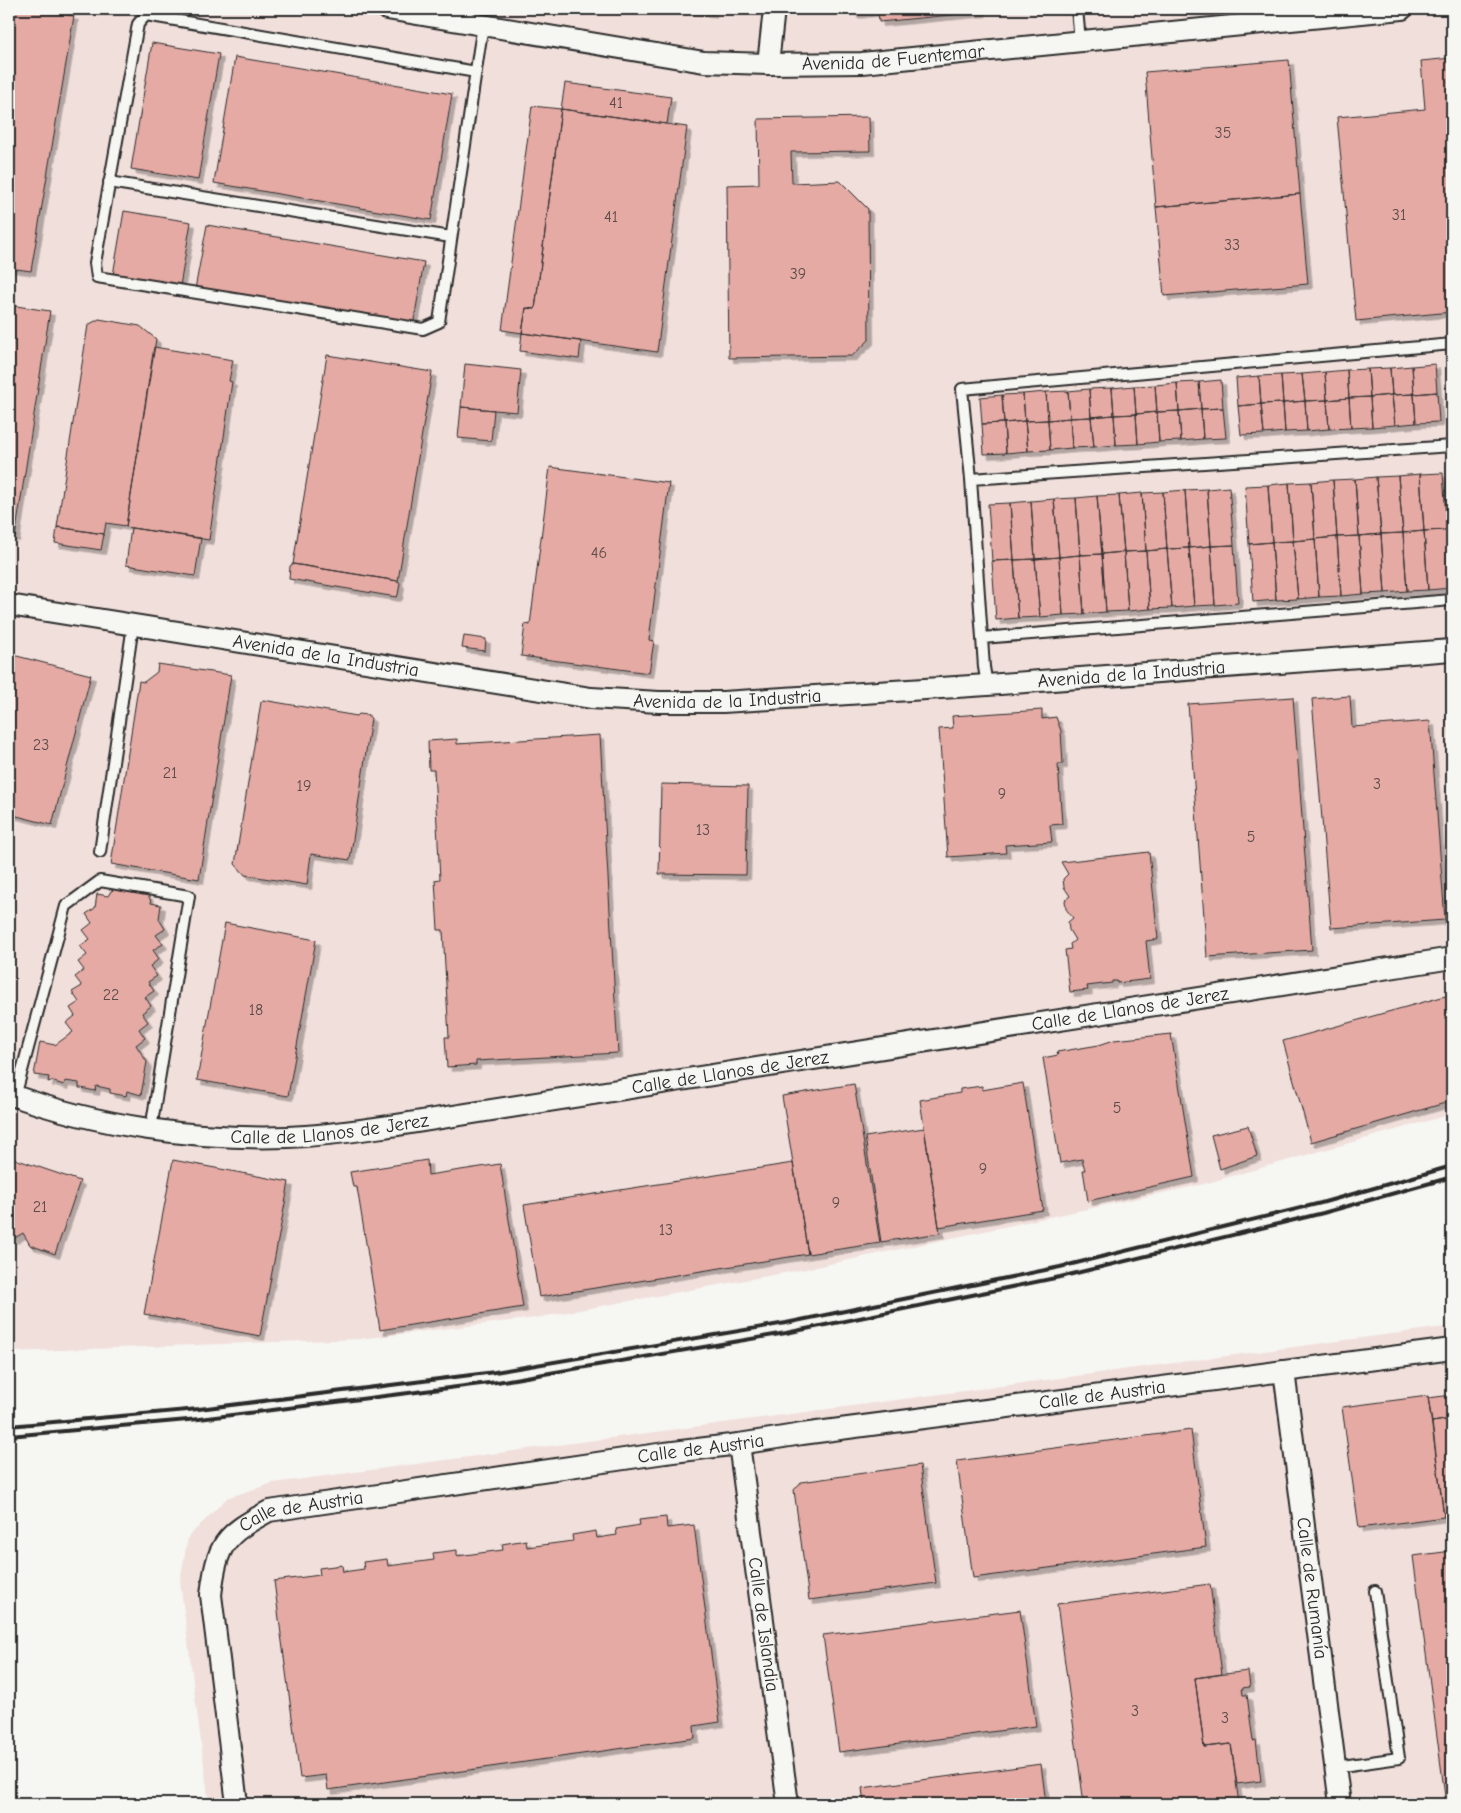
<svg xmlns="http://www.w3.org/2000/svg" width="1461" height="1813" font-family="'Comic Neue',sans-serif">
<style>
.built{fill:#f1dfdb}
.building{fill:#e5aaa4;stroke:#2b2b2b;filter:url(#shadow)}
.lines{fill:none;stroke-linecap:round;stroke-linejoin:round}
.service-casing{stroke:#2b2b2b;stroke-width:14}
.minor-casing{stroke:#2b2b2b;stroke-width:24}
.service{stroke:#f6f6f2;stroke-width:10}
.minor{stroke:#f6f6f2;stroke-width:20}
.rail{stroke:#2b2b2b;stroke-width:4}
.labels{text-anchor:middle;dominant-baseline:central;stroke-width:4;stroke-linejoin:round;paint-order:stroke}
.number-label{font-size:16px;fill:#5a4b49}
.street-label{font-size:19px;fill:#2b2b2b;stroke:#f6f6f2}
</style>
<defs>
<filter id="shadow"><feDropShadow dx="4.5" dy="4.5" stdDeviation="0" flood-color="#0004"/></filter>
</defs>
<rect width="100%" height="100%" fill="#f6f6f2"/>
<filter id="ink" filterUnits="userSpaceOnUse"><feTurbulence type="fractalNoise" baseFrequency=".02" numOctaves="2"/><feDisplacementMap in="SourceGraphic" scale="10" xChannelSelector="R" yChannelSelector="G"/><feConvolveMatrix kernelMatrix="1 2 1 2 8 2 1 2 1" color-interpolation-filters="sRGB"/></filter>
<g filter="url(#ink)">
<path class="built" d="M9 9H1452V1114L1204 1184 811 1268 535 1318 359 1339 9 1352Z
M1452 1326V1804H209L180 1581 188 1537 227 1498 273 1483Z"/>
<path class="building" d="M9 9H30L74 16 31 271 9 268Z
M688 9H712V13L688 10Z
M853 9H981L982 12 879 22 878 11 853 14Z
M152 43 219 54 198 180 131 169Z
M235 57 452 94 431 220 214 183Z
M1452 58V312L1356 321 1337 117 1425 109 1421 61Z
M1289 60 1300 194 1156 207 1145 72Z
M565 83 671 97 667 124 561 109Z
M532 106 561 109 535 309 526 308 522 333 502 330Z
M561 109 687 127 657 352 522 333 526 308 535 309Z
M869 117 870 151 791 152 792 183 840 181 868 209 869 340 852 356 729 358 727 185 759 184 758 119Z
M1300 194 1308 284 1164 296 1156 207Z
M124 211 191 222 180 286 113 275Z
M207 225 424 262 413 326 195 289Z
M9 305 50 311 15 537 9 536Z
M99 319 140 326 156 339 126 526 106 523 104 534 57 527 88 325Z
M522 333 581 341 579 359 520 351Z
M154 347 233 360 229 381 232 382 209 540 126 527Z
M327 355 432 372 398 581 293 564Z
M465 364 521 370 517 412 461 407Z
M1435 364 1437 392 1414 394 1412 366Z
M1412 366 1414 394 1392 395 1390 368Z
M1390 368 1392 395 1370 397 1368 369Z
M1368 369 1370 397 1349 398 1347 370Z
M1347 370 1349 398 1327 400 1325 372Z
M1325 372 1327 400 1305 401 1302 374Z
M1302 374 1305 401 1283 403 1281 375Z
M1281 375 1283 403 1261 404 1259 376Z
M1259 376 1261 404 1238 406 1236 378Z
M1221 380 1223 408 1201 409 1199 382Z
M1199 382 1201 409 1179 411 1177 383Z
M1177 383 1179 411 1157 412 1155 385Z
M1155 385 1157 412 1136 414 1134 386Z
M1134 386 1136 414 1114 415 1112 388Z
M1112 388 1114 415 1091 417 1089 389Z
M1089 389 1091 417 1070 418 1068 391Z
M1068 391 1070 418 1048 420 1046 392Z
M1046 392 1048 420 1025 421 1023 394Z
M1437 392 1439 422 1416 423 1414 394Z
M1023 394 1025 421 1004 423 1002 395Z
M1414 394 1416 423 1395 425 1392 395Z
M1002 395 1004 423 982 424 980 397Z
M1392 395 1395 425 1372 427 1370 397Z
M1370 397 1372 427 1351 428 1349 398Z
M1349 398 1351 428 1329 429 1327 400Z
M1327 400 1329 429 1307 431 1305 401Z
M1305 401 1307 431 1285 432 1283 403Z
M1283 403 1285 432 1264 434 1261 404Z
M1261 404 1264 434 1241 435 1238 406Z
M461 407 494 410 491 441 458 438Z
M1223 408 1226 438 1203 439 1201 409Z
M1201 409 1203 439 1181 441 1179 411Z
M1179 411 1181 441 1159 442 1157 412Z
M1157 412 1159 442 1138 444 1136 414Z
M1136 414 1138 444 1116 445 1114 415Z
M1114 415 1116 445 1094 447 1091 417Z
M1091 417 1094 447 1072 448 1070 418Z
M1070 418 1072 448 1050 450 1048 420Z
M1048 420 1050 450 1028 451 1025 421Z
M1025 421 1028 451 1006 453 1004 423Z
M1004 423 1006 453 984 454 982 424Z
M550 467 669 483 649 640 654 641 649 673 521 656 525 624 530 625Z
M1443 473 1447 530 1424 531 1420 474Z
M1420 474 1424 531 1403 533 1398 476Z
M1398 476 1403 533 1381 534 1376 477Z
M1376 477 1381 534 1359 536 1355 479Z
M1355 479 1359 536 1337 537 1333 480Z
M1333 480 1337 537 1315 539 1311 482Z
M1311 482 1315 539 1293 541 1289 483Z
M1289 483 1293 541 1272 542 1268 485Z
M1268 485 1272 542 1249 544 1245 486Z
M1229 487 1234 545 1211 546 1207 489Z
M1207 489 1211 546 1189 548 1185 490Z
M1185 490 1189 548 1167 549 1163 492Z
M1163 492 1167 549 1146 551 1142 493Z
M1142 493 1146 551 1124 552 1119 495Z
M1119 495 1124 552 1102 554 1097 496Z
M1097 496 1102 554 1080 555 1076 498Z
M1076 498 1080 555 1059 557 1054 499Z
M1054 499 1059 557 1035 559 1031 501Z
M1031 501 1035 559 1014 560 1010 503Z
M1010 503 1014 560 992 561 988 504Z
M57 527 104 534 101 550 55 543Z
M131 528 201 538 195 576 126 565Z
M1447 530 1451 588 1428 590 1424 531Z
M1424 531 1428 590 1407 591 1403 533Z
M1403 533 1407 591 1385 593 1381 534Z
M1381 534 1385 593 1363 594 1359 536Z
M1359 536 1363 594 1341 596 1337 537Z
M1337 537 1341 596 1319 597 1315 539Z
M1315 539 1319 597 1298 599 1293 541Z
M1293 541 1298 599 1276 600 1272 542Z
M1272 542 1276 600 1253 602 1249 544Z
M1234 545 1238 603 1215 605 1211 546Z
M1211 546 1215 605 1194 606 1189 548Z
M1189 548 1194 606 1172 608 1167 549Z
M1167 549 1172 608 1150 609 1146 551Z
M1146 551 1150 609 1128 611 1124 552Z
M1124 552 1128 611 1106 612 1102 554Z
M1102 554 1106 612 1084 614 1080 555Z
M1080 555 1084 614 1063 615 1059 557Z
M1059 557 1063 615 1040 617 1035 559Z
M1035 559 1040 617 1018 618 1014 560Z
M1014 560 1018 618 996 620 992 561Z
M293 564 398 581 400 583 398 595 396 597 289 579 290 566Z
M464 636 486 639 485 651 462 648Z
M9 654 91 675 52 825 9 814Z
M158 664 231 675 199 879 111 864 139 681 144 682 157 672Z
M1447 683H1452V756Z
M1350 696 1352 727 1430 721 1445 920 1331 928 1312 699Z
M1293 697 1312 950 1207 957 1188 704Z
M263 700 357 716 359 714 367 715 371 718 350 860 311 854 307 885 245 875 235 864 261 702Z
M1042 710V719L1056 717 1061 731 1063 764H1058L1062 824 1050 825 1052 842 1005 845 1006 853 948 857 939 729 953 728 952 716Z
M600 735 618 1053 476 1061V1065L447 1067 445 1037H449L443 930H438L435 880 440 879 434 770H429L428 741 457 739V744Z
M661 784 748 786 746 875 659 874Z
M1149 852 1158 939 1146 941 1150 979 1117 983V981H1112V983L1087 986 1088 990 1070 992 1065 950 1071 949 1070 944 1075 940 1069 930 1068 922 1073 918 1066 909 1065 900 1070 896 1064 887 1063 879 1068 874 1061 862Z
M116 889 147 894 150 899 151 903 161 905 159 919 165 929 156 935 163 944 153 950 159 959 150 966 157 976 148 982 154 991 145 997 151 1006 142 1013 148 1022 139 1029 145 1038 136 1045 147 1062 141 1095 127 1091 126 1096 110 1093V1089L96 1086 95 1091 81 1088H79V1083L65 1081 64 1085 51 1081 48 1082 49 1077 34 1075 40 1042 55 1045 73 1032 66 1023 75 1016 70 1008 79 1002 72 992 82 986 75 977 84 970 78 962 87 955 80 946 90 939 83 930 92 923 86 914 95 908 97 894 108 896 111 891Z
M225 923 316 940 288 1096 197 1080Z
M1449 995 1452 1004V1101L1311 1142 1283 1041Z
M1171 1034 1194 1177 1088 1201 1083 1170H1085L1082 1159 1060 1163 1043 1058 1058 1055 1057 1052 1099 1045 1114 1040Z
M1023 1083 1043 1210 939 1227 920 1100 960 1093V1089L982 1086V1090Z
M854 1084 880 1243 808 1254 782 1096Z
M1248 1126 1257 1156 1220 1169 1211 1135Z
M924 1128 940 1233 881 1242 865 1137Z
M9 1157 80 1181 55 1254 30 1245 23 1233 13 1239 9 1233Z
M173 1160 289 1182 260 1336 144 1314Z
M427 1160 428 1175 500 1164 523 1307 380 1330 357 1187H353L350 1172Z
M793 1163 808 1254 539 1297 524 1205Z
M1452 1395V1419L1432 1422 1428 1398Z
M1428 1396 1444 1517 1359 1528 1342 1407Z
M1452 1419V1516L1444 1517 1432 1422Z
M1191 1430 1206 1547 973 1578 957 1461Z
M920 1465 936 1583 809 1600 794 1490 801 1482Z
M666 1517 667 1528 694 1525 720 1722 694 1726 695 1738 328 1790 326 1775 300 1778 274 1581 320 1575 319 1568 342 1565 343 1572 364 1569 363 1562 387 1559 388 1566 434 1560 433 1553 457 1550V1556L503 1550 502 1544 526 1540 527 1547 573 1541 572 1535 596 1531 597 1538 617 1535 616 1529 640 1525 639 1520Z
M1452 1551V1804H1446L1413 1556Z
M1210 1584 1222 1674 1195 1678 1204 1747 1231 1744 1239 1804H1084L1057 1604Z
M1020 1610 1036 1726 839 1752 823 1635Z
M1248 1671 1250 1687 1242 1688 1243 1695H1247L1253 1741 1256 1740 1261 1781 1237 1784 1231 1744 1204 1747 1195 1678Z
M1041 1764 1046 1804H864L862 1788Z"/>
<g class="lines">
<g class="service-casing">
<path id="service" d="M1077 9 1080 41
M476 72 146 15 138 24 95 263 97 277 423 329 439 322 479 50 483 25
M109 182 451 237
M971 479 962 389 1452 344
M982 638 1452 600
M987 685 984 667 971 479 1452 446
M100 852 133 625
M15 1097 66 906 100 881 189 896 151 1129
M1335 1767 1399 1758 1375 1591"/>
</g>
<g class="minor-casing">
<g id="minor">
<path id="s1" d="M387 9 704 62 768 64 862 63 1402 9"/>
<path d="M768 64 774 9"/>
<path id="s2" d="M9 605 591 698 659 702H723L987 685 1452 650"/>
<path id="s3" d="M9 1094C97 1126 194 1140 288 1137 325 1136 361 1130 397 1125L1452 958"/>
<path id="s4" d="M1284 1371 1340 1804"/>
<path id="s5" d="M739 1444 788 1804"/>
<path id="s6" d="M237 1804 211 1595C217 1544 224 1535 269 1511L665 1453 739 1444 802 1434 1452 1349"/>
</g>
</g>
<use href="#service" class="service"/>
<use href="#minor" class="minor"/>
<path class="rail" d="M9 1426 199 1409 495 1372 786 1323 1060 1267 1321 1203 1452 1166
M9 1436 199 1419 497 1382 786 1333 1060 1277 1323 1213 1452 1177"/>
</g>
</g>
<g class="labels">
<g class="number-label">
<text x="616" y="103">41</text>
<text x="1223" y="133">35</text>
<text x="1399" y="215">31</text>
<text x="611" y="217">41</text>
<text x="1232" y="245">33</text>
<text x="798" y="274">39</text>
<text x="599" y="553">46</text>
<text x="41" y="745">23</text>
<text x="170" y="773">21</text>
<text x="1377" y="784">3</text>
<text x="304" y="786">19</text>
<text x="1002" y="794">9</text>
<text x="703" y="830">13</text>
<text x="1251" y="837">5</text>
<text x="111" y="995">22</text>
<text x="256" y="1010">18</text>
<text x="1117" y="1108">5</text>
<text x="983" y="1169">9</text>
<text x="836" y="1203">9</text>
<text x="40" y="1207">21</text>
<text x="666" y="1230">13</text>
<text x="1135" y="1711">3</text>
<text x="1225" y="1718">3</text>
</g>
<g class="street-label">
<text stroke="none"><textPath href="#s1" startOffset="511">Avenida de Fuentemar</textPath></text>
<text stroke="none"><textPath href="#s2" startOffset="321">Avenida de la Industria</textPath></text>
<text stroke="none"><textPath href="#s2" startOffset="1131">Avenida de la Industria</textPath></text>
<text stroke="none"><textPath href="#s2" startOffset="726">Avenida de la Industria</textPath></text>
<text stroke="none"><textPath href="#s3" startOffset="1136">Calle de Llanos de Jerez</textPath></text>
<text stroke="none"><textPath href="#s3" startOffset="731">Calle de Llanos de Jerez</textPath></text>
<text stroke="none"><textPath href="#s3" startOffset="326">Calle de Llanos de Jerez</textPath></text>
<text stroke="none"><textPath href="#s6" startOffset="1161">Calle de Austria</textPath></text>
<text stroke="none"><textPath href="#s6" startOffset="756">Calle de Austria</textPath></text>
<text stroke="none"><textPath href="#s6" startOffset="351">Calle de Austria</textPath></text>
<text stroke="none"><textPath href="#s4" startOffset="219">Calle de Rumanía</textPath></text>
<text stroke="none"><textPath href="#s5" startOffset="182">Calle de Islandia</textPath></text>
</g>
</g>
<rect width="1461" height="1813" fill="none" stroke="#f6f6f2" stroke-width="30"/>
<rect x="15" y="15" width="1431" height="1783" fill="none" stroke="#2b2b2b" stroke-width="2" filter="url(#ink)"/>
</svg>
